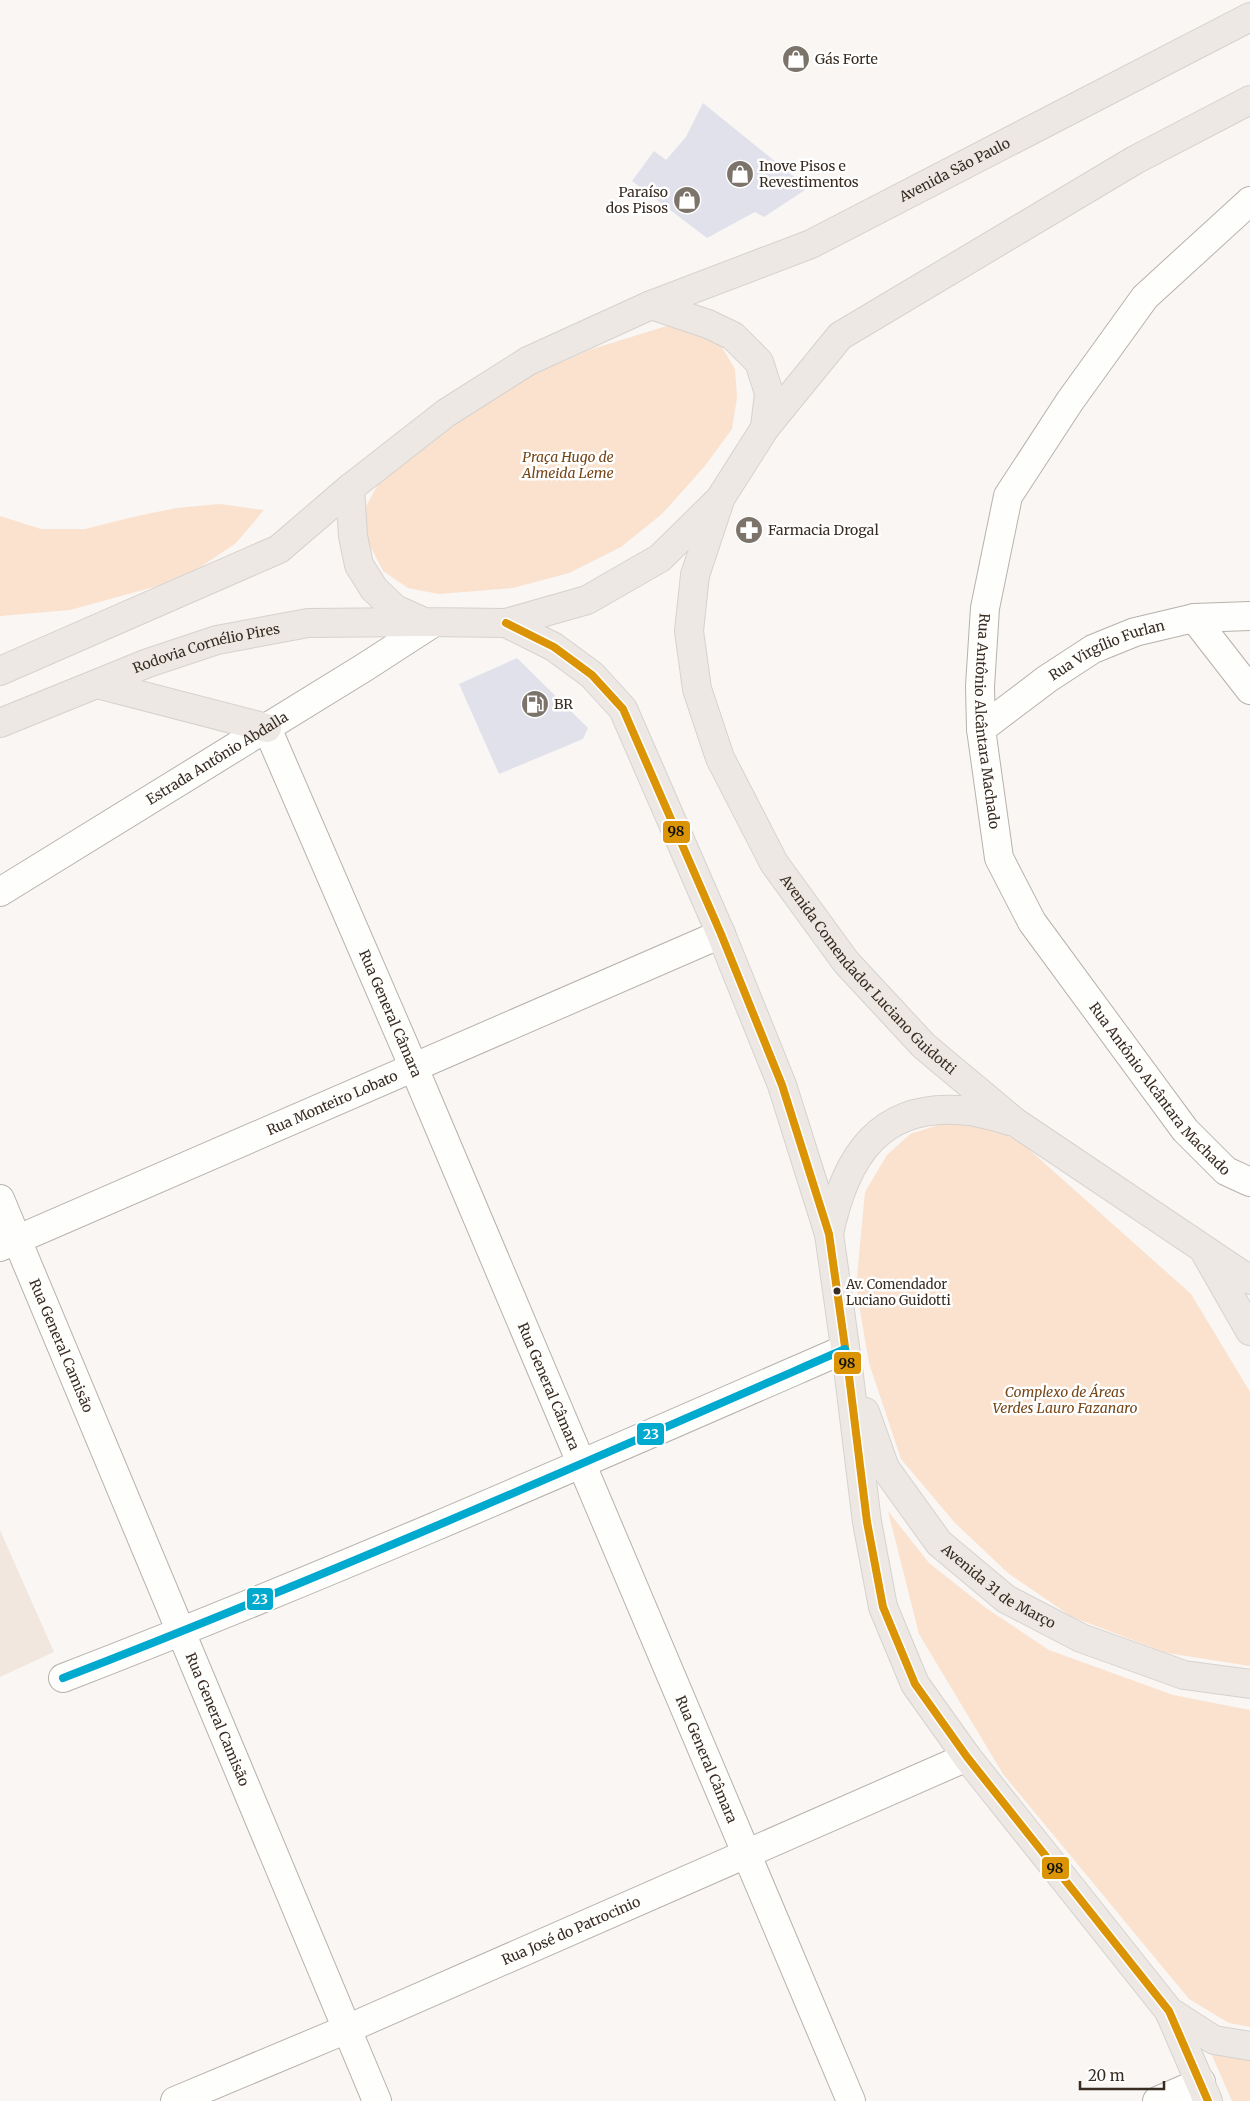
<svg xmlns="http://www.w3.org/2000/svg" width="1250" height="2101" font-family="Merriweather,serif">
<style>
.built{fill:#f1e7df}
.green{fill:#fae2cf}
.building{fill:#e1e1eb}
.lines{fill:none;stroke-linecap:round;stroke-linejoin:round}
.minor-casing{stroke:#b8b1ab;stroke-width:30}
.major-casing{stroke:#d5d2cf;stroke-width:30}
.minor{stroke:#fefefd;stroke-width:28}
.major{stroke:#ede8e3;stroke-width:28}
.bus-1-casing{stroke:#fff;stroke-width:11}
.bus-2-casing{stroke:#fff;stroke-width:11}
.bus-1{stroke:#da9405;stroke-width:8}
.bus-2{stroke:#00a9ce;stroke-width:8}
.bus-dot{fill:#392c22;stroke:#fff;stroke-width:2}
.labels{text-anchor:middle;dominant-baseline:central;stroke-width:5;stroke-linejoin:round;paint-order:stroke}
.bus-label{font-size:13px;fill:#392c22;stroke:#fff;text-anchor:start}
.poi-label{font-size:14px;fill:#392c22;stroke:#fff;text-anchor:start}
.street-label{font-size:14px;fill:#392c22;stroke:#fff}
.park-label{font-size:14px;font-style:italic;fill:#754516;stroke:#fff}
.line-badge{stroke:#fff;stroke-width:2}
.badge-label{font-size:14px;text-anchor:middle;font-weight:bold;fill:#fff}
.pale-badge-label{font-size:14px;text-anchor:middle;font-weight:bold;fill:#111}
</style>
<rect width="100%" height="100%" fill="#f9f6f3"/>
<path class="built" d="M0 1530 54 1652 0 1677Z"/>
<path class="green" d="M670 325 718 341 735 369 737 398 732 429 704 467 663 513 621 547 569 573 513 588 439 594 408 588 383 571 366 538 364 510 383 475 455 421 516 382 592 349Z
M220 504 264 510 236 543 199 568 161 585 70 610 0 616V516L41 529H85L133 517 176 508Z
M951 1121 986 1124 1023 1144 1191 1294 1250 1392V1666L1167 1653 1072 1617 1008 1573 955 1523 901 1459 869 1363 856 1287 865 1192 887 1155 910 1134Z
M888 1511 929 1563 986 1608 1049 1650 1173 1695 1250 1710V2027L1229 2023 1189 1999 1003 1774 919 1634Z
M1210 2051 1250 2058V2101H1232Z"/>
<path class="building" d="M703 103 808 188 764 217 755 212 707 238 632 181 654 151 666 160 686 137Z
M517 658 588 728 583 739 499 774 459 684Z"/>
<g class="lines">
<g class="minor-casing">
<g id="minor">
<path id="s1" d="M1250 201 1145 297 1070 401 1008 496 985 608 980 686 981 729 999 858 1032 922 1185 1130 1226 1171 1250 1182"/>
<path d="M1194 618 1250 690"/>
<path id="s2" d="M267 728 417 1075 851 2101"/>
<path id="s3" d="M981 729 1047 679 1093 649 1135 632 1194 618 1250 616"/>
<path id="s4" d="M0 892 365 667 433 623"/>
<path id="s5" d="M0 1199 377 2101"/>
<path id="s6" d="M0 1247 721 934"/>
<path d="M63 1678C327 1576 586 1462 845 1349"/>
<path id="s7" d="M175 2101 347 2029 967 1757"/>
<path d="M1157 2101 1201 2082"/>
</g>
</g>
<g class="major-casing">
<g id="major">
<path d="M651 305 708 324 733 336 759 362 769 393 765 428"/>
<path d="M350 488 353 536 359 565 374 589 395 609 424 622 506 623 587 600 660 558 720 499 765 428 840 336 1135 160 1250 100"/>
<path id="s8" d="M719 503 695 575 689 631 697 689 720 758 774 863 846 962 924 1046 1015 1122 1250 1280"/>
<path d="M506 623 554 647 592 675 623 709 721 934 782 1085 829 1234 848 1368 867 1522 883 1607 915 1684 967 1757 1169 2011 1208 2101"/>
<path id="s9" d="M0 671 279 549 350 488 446 413 528 361 651 305 811 244 1250 17"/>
<path d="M97 684 267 728"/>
<path id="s10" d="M0 723 148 663 217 640 308 623 418 622"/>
<path d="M829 1234C845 1157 880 1100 969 1111 982 1113 996 1117 1010 1121"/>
<path d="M1206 1254 1250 1331"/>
<path id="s11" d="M865 1412 885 1468 939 1543 1006 1599 1081 1638 1184 1675 1250 1684"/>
<path d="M1169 2011 1214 2040 1250 2046"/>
</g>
</g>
<use href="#minor" class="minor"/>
<use href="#major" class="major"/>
<g class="bus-1-casing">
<path id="bus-1" d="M506 623 554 647 592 675 623 709 721 934 782 1085 829 1234 848 1368 867 1522 883 1607 915 1684 967 1757 1169 2011 1208 2101"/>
</g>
<g class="bus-2-casing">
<path id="bus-2" d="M63 1678C327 1576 586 1462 845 1349"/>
</g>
<use href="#bus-1" class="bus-1"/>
<use href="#bus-2" class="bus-2"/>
</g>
<defs>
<g id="shop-disc" transform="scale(1.4375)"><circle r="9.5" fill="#7c736b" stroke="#fff"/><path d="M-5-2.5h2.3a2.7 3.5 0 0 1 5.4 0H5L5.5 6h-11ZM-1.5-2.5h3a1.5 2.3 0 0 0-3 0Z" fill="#fff"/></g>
<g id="pharmacy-disc" transform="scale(1.4375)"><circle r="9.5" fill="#7c736b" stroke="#fff"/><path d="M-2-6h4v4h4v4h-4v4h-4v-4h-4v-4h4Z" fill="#fff"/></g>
<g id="fuel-disc" transform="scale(1.4375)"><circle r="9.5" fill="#7c736b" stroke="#fff"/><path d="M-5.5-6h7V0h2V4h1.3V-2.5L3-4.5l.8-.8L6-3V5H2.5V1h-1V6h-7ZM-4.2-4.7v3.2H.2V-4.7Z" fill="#fff"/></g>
</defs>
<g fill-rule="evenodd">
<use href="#shop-disc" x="796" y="59"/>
<use href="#shop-disc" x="740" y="174"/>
<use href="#shop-disc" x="687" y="200"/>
<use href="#pharmacy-disc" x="749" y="530"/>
<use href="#fuel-disc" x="535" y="704"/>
</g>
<circle class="bus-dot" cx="837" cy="1291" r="4.5"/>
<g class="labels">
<g class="bus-label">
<text x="846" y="1284">Av. Comendador<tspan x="846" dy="16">Luciano Guidotti</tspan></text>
</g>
<g class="poi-label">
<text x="815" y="59">Gás Forte</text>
<text x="759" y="166">Inove Pisos e<tspan x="759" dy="16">Revestimentos</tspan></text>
<text x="668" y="192" text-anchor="end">Paraíso<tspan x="668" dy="16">dos Pisos</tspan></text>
<text x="768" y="530">Farmacia Drogal</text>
<text x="554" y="704">BR</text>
</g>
<g class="street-label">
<text stroke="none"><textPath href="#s9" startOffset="1085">Avenida São Paulo</textPath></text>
<text stroke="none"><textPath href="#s10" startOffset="220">Rodovia Cornélio Pires</textPath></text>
<text stroke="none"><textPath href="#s3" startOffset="150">Rua Virgílio Furlan</textPath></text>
<text stroke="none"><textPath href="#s1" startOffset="612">Rua Antônio Alcântara Machado</textPath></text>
<text stroke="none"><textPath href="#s4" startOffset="255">Estrada Antônio Abdalla</textPath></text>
<text stroke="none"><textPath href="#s8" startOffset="528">Avenida Comendador Luciano Guidotti</textPath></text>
<text stroke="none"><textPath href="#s2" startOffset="311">Rua General Câmara</textPath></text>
<text stroke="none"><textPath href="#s1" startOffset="1032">Rua Antônio Alcântara Machado</textPath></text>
<text stroke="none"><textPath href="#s6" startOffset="362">Rua Monteiro Lobato</textPath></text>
<text stroke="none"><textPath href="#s5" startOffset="159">Rua General Camisão</textPath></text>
<text stroke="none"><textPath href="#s2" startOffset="716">Rua General Câmara</textPath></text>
<text stroke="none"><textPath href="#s11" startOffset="226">Avenida 31 de Março</textPath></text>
<text stroke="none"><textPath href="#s5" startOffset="564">Rua General Camisão</textPath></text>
<text stroke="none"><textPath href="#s2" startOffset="1121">Rua General Câmara</textPath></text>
<text stroke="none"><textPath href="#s7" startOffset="431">Rua José do Patrocinio</textPath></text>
</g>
<g class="park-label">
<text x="568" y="457">Praça Hugo de<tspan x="568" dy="16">Almeida Leme</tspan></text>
<text x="1065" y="1392">Complexo de Áreas<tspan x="1065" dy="16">Verdes Lauro Fazanaro</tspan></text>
</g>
</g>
<g class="line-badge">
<rect x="662" y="820" width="29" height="24" rx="5" fill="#da9405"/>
<rect x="833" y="1351" width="29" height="24" rx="5" fill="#da9405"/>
<rect x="636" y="1422" width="29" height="24" rx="5" fill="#00a9ce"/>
<rect x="246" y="1587" width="28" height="24" rx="5" fill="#00a9ce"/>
<rect x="1041" y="1856" width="29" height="24" rx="5" fill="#da9405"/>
</g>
<g class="badge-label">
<text x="651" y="1439">23</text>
<text x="260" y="1604">23</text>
</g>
<g class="pale-badge-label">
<text x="676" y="836">98</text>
<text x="847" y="1368">98</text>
<text x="1055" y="1873">98</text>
</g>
<path d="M1080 2081v8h84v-8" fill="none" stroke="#392c22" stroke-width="2.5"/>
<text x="1088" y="2081" font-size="15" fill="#392c22" stroke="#ffffff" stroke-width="4" paint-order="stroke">20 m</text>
</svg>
